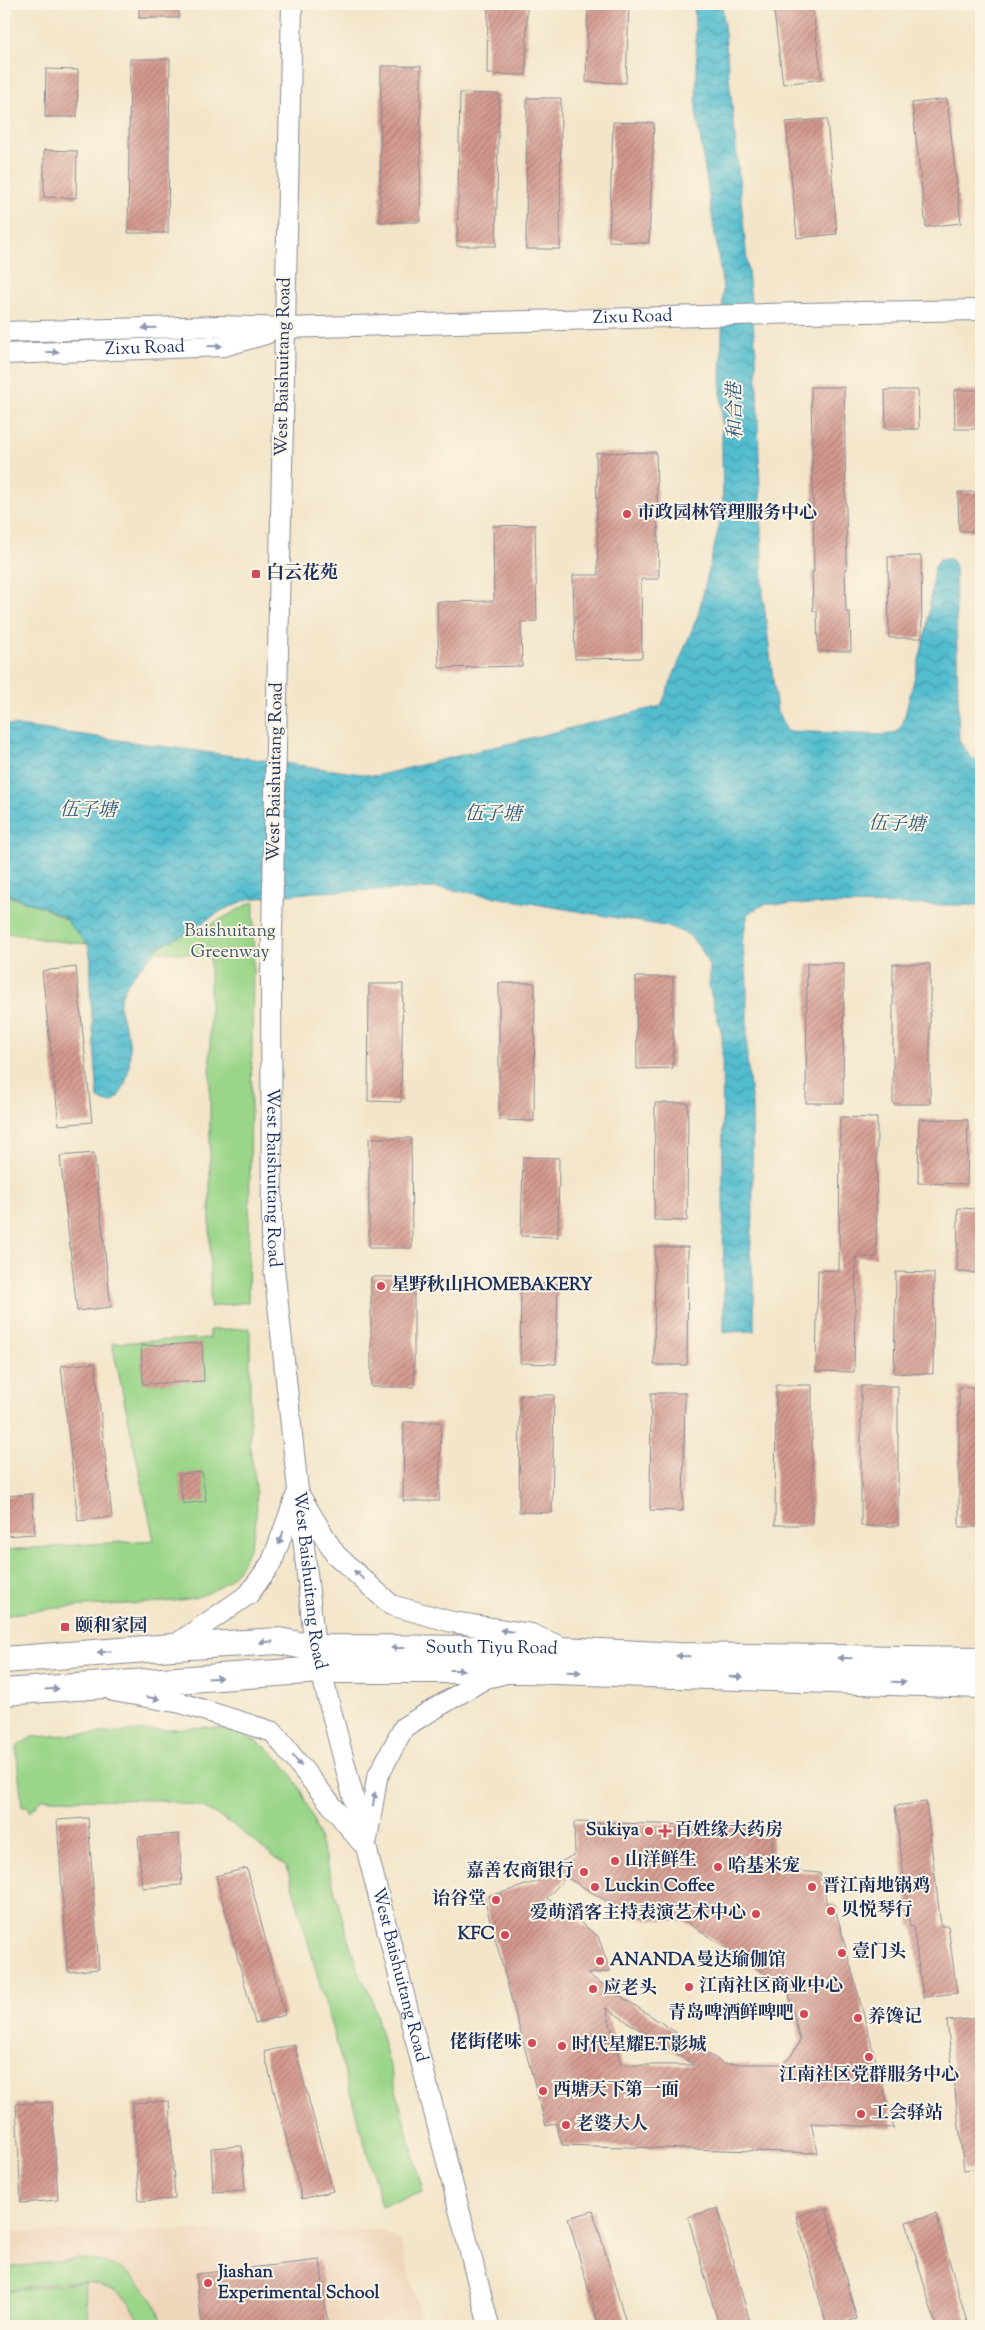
<svg xmlns="http://www.w3.org/2000/svg" width="985" height="2330" font-family="'Sorts Mill Goudy','Noto Serif SC',serif">
<style>
.built{fill:#efd6bb}
.green{fill:#9ad588;stroke:#5a8273}
.water{fill:url(#water-waves);stroke:#367696}
.building{fill:url(#building-hatch);fill-rule:evenodd}
.lines{fill:none;stroke-linecap:round;stroke-linejoin:round}
.minor-casing{stroke:#878a94;stroke-width:22}
.major-casing{stroke:#878a94;stroke-width:28}
.minor{stroke:#fff;stroke-width:20}
.major{stroke:#fff;stroke-width:26}
.oneway{fill:#8d97ae}
.poi-dot{fill:#d1495b;stroke:#fcf5e5;stroke-width:2}
.labels{text-anchor:middle;dominant-baseline:central;stroke-width:4;stroke-linejoin:round;paint-order:stroke}
.street-label{font-size:18px;fill:#1b2f5e;stroke:#fcf5e5}
.poi-label{font-size:18px;font-weight:bold;fill:#1b2f5e;stroke:#fcf5e5;text-anchor:start}
.park-label{font-size:18px;fill:#3b5868;stroke:#fcf5e5}
.water-label{font-size:19px;font-style:italic;fill:#2c5a80;stroke:#fcf5e5}
</style>
<defs>
<pattern id="water-waves" width="16" height="10" patternUnits="userSpaceOnUse" patternTransform="scale(1.25)"><rect width="16" height="10" fill="#52bdcf"/><path d="M0 5q4-4 8 0t8 0" fill="none" stroke="#439aab"/></pattern>
<pattern id="building-hatch" width="6" height="6" patternUnits="userSpaceOnUse" patternTransform="scale(1.25)"><rect width="6" height="6" fill="#d4998e"/><path d="M-1 1l2-2M0 6l6-6M5 7l2-2" fill="none" stroke="#ab7d77"/></pattern>
</defs>
<rect width="100%" height="100%" fill="#fcf5e5"/>
<filter id="ink" filterUnits="userSpaceOnUse"><feTurbulence type="fractalNoise" baseFrequency=".02" numOctaves="2"/><feDisplacementMap in="SourceGraphic" scale="10" xChannelSelector="R" yChannelSelector="G"/><feConvolveMatrix kernelMatrix="1 2 1 2 8 2 1 2 1" color-interpolation-filters="sRGB"/></filter>
<filter id="wash" filterUnits="userSpaceOnUse"><feTurbulence type="fractalNoise" baseFrequency=".0096" numOctaves="4" result="noise"/><feDisplacementMap in="SourceGraphic" scale="20" xChannelSelector="R" yChannelSelector="G"/><feGaussianBlur stdDeviation="1.12" result="paint"/><feColorMatrix in="noise" values="0 0 0 0 0 0 0 0 0 0 0 0 0 0 0 0 0 1.4 0 .05"/><feComposite in="paint" operator="in"/></filter>
<g filter="url(#wash)">
<rect width="100%" height="100%" fill="#f3e5c9"/>
<path class="built" d="M381 2230 400 2240 423 2326H4V2232Z"/>
<path class="green" d="M4 895 43 907 66 920 196 933 254 901 248 1302 210 1307V956L46 940 4 932Z
M250 1328C250 1368 250 1407 250 1446 251 1460 255 1474 256 1488 260 1536 246 1585 193 1598 172 1602 150 1603 128 1604 87 1606 45 1607 4 1616V1550L154 1540 112 1343 210 1338V1330Z
M207 1727C282 1733 304 1788 323 1850 335 1888 344 1927 356 1964 359 1975 366 1985 371 1995L423 2192 382 2206 287 1867 232 1824 203 1807 161 1800 42 1799 30 1812 29 1807H22L16 1747 32 1737Z
M80 2259C121 2260 154 2285 162 2326H140C123 2262 52 2285 4 2290V2268Z
M84 2282 89 2326H4V2291Z"/>
<path class="water" d="M694 4H722L756 353 763 596 777 712 787 731 885 735 896 732 903 723 927 628 934 568 940 559H951L955 567 959 741 972 759 981 760V905L765 904 748 913 742 943 747 978V1060L752 1105 753 1217 750 1254 754 1284V1331L724 1332 722 1035 709 987 710 968 703 952 689 935 670 927 442 888 316 892 248 899 221 911 186 933 154 949 155 954 151 956C139 969 124 983 120 1001 118 1013 125 1024 128 1035 132 1054 130 1091 111 1103L98 1099 90 988 91 961 88 945 69 924 68 920C48 907 27 901 4 894V724L376 776 661 706 698 615 723 510 721 387 723 288 696 110 697 64Z"/>
<g id="blocks">
<path class="building" d="M139 4H179V18H139Z
M488 4H527L526 75 487 74Z
M588 4H629L626 83 586 82Z
M773 4H812L822 79 783 84Z
M130 59H170L168 233H128Z
M381 66H421L420 222H380Z
M46 69 78 70 77 117H45Z
M460 93 499 94 496 246H457Z
M527 98H561L560 249H526Z
M947 99 961 223 926 227 912 103Z
M827 119 837 234 797 238 786 122Z
M613 122 654 123 649 243 609 241Z
M44 150 77 151 76 198 44 197Z
M811 387H844L847 569H845L846 612H850L851 651H818L817 611H813L812 572H814Z
M885 390H918L919 429H886Z
M954 390H981V429H955Z
M656 452 659 579H641L642 658 575 659 573 575H598L596 453Z
M958 492H981V531H959Z
M535 525 537 621 521 622 522 666 439 668 437 602 494 601 493 526Z
M921 556 922 638H889L888 557Z
M807 963H844L843 1103H806Z
M893 964H930V1104H893Z
M76 967 92 1122 59 1125 42 971Z
M636 977H673V1068L637 1069Z
M499 983H535L534 1121 499 1120Z
M369 984H403L401 1102 368 1101Z
M655 1103H688L687 1221 654 1220Z
M840 1117 877 1118 876 1257H856L854 1372 816 1371 818 1270 839 1271Z
M919 1119 968 1120 967 1184 918 1183Z
M369 1138H411L412 1248H369Z
M94 1153 111 1307 77 1311 60 1156Z
M523 1157 559 1158 558 1237 521 1236Z
M958 1208 981 1209V1273L957 1272Z
M655 1247H688L687 1365H654Z
M896 1272 934 1273 933 1374 894 1373Z
M371 1277H414V1387H371Z
M521 1284H558L556 1364 520 1363Z
M202 1343 204 1381 143 1384 141 1346Z
M95 1363 112 1517 78 1521 61 1366Z
M776 1385H812V1525H775Z
M861 1386H898V1526H861Z
M959 1387 981 1388V1527H959Z
M651 1393H685L683 1511 650 1510Z
M520 1395H554L552 1513 519 1512Z
M404 1422H441L439 1501H403Z
M202 1472 206 1501 183 1504 179 1474Z
M32 1494 35 1534 4 1536V1496Z
M926 1802 941 1926H948L957 1993 923 1997 913 1926 910 1927 895 1806Z
M88 1818 99 1969 68 1972 57 1820Z
M574 1822 772 1827 773 1869 820 1873 827 1904H834L894 2128 811 2123 818 2153 562 2145 556 2123 546 2126 484 1898 539 1881 552 1867 575 1854ZM566 1877 636 1919 685 1921 785 1987 788 1990 800 2041 791 2056 783 2064H724L587 1974 610 1971 598 1936 547 1898ZM606 2008 694 2065H621Z
M179 1834 182 1885 142 1888 138 1837Z
M247 1868 285 2015 255 2023 216 1876Z
M981 2018V2168L964 2170 947 2021Z
M294 2044 333 2191 302 2199 264 2052Z
M169 2101 175 2199 139 2201 133 2103Z
M52 2102 58 2200 21 2203 16 2104Z
M242 2146 245 2190 213 2192 211 2148Z
M718 2208 749 2319 722 2326H719L688 2217Z
M826 2208 857 2319 830 2326H827L796 2216Z
M593 2211 627 2326H599L568 2218Z
M936 2214 968 2326H936L906 2222Z
M320 2260 328 2326H202L196 2274Z"/>
</g>
</g>
<g filter="url(#ink)">
<use href="#blocks" fill-opacity="0" stroke="#878a94" stroke-width="1"/>
<g class="lines">
<g class="minor-casing">
<g id="minor">
<path id="s1" d="M292 4 271 978 272 1249 315 1648 489 2326"/>
<path id="s2" d="M4 332 219 326 285 328 801 313 981 310"/>
<path id="s3" d="M4 354 224 346 266 334"/>
<path d="M300 1496 335 1554 391 1605 452 1622 531 1634 559 1646"/>
<path d="M172 1647 249 1594 272 1562 296 1496"/>
<path d="M113 1691 181 1703 273 1732 361 1842"/>
<path d="M367 1840 377 1778 404 1727 486 1678 503 1674"/>
</g>
</g>
<g class="major-casing">
<g id="major">
<path id="s4" d="M4 1660 172 1647 279 1641 315 1648 542 1649 678 1656 981 1660"/>
<path d="M4 1692 320 1670H525L981 1685"/>
</g>
</g>
<use href="#minor" class="minor"/>
<use href="#major" class="major"/>
</g>
<defs><path id="oneway-solid" d="M-6-.8H1V-3.2L6.5 0L1 3.2V.8H-6Z" transform="scale(1.25)"/></defs>
<g class="oneway">
<use href="#oneway-solid" transform="translate(149 328) rotate(178)"/>
<use href="#oneway-solid" transform="translate(215 346) rotate(-2)"/>
<use href="#oneway-solid" transform="translate(52 352) rotate(-2)"/>
<use href="#oneway-solid" transform="translate(281 1538) rotate(110)"/>
<use href="#oneway-solid" transform="translate(359 1575) rotate(-137)"/>
<use href="#oneway-solid" transform="translate(507 1631) rotate(-171)"/>
<use href="#oneway-solid" transform="translate(266 1642) rotate(177)"/>
<use href="#oneway-solid" transform="translate(398 1648) rotate(-180)"/>
<use href="#oneway-solid" transform="translate(104 1652) rotate(175)"/>
<use href="#oneway-solid" transform="translate(683 1656) rotate(-179)"/>
<use href="#oneway-solid" transform="translate(845 1658) rotate(-179)"/>
<use href="#oneway-solid" transform="translate(457 1670)"/>
<use href="#oneway-solid" transform="translate(574 1672) rotate(2)"/>
<use href="#oneway-solid" transform="translate(736 1677) rotate(2)"/>
<use href="#oneway-solid" transform="translate(215 1678) rotate(-4)"/>
<use href="#oneway-solid" transform="translate(899 1682) rotate(2)"/>
<use href="#oneway-solid" transform="translate(52 1689) rotate(-4)"/>
<use href="#oneway-solid" transform="translate(153 1698) rotate(10)"/>
<use href="#oneway-solid" transform="translate(297 1761) rotate(51)"/>
<use href="#oneway-solid" transform="translate(374 1799) rotate(-81)"/>
</g>
</g>
<g class="poi-dot">
<circle cx="627" cy="514" r="5"/>
<rect x="251" y="569" width="10" height="10" rx="2.5"/>
<circle cx="381" cy="1286" r="5"/>
<rect x="60" y="1622" width="10" height="10" rx="2.5"/>
<circle cx="649" cy="1831" r="5"/>
<path d="M662.5 1823.5h5v5h5v5h-5v5h-5v-5h-5v-5h5z"/>
<circle cx="615" cy="1861" r="5"/>
<circle cx="718" cy="1867" r="5"/>
<circle cx="584" cy="1872" r="5"/>
<circle cx="595" cy="1887" r="5"/>
<circle cx="812" cy="1887" r="5"/>
<circle cx="496" cy="1900" r="5"/>
<circle cx="831" cy="1911" r="5"/>
<circle cx="756" cy="1914" r="5"/>
<circle cx="505" cy="1935" r="5"/>
<circle cx="842" cy="1953" r="5"/>
<circle cx="600" cy="1961" r="5"/>
<circle cx="689" cy="1987" r="5"/>
<circle cx="593" cy="1989" r="5"/>
<circle cx="804" cy="2014" r="5"/>
<circle cx="858" cy="2018" r="5"/>
<circle cx="532" cy="2043" r="5"/>
<circle cx="562" cy="2046" r="5"/>
<circle cx="869" cy="2057" r="5"/>
<circle cx="543" cy="2091" r="5"/>
<circle cx="861" cy="2114" r="5"/>
<circle cx="566" cy="2125" r="5"/>
<circle cx="208" cy="2283" r="5"/>
</g>
<g class="labels">
<g class="street-label">
<text stroke="none"><textPath href="#s2" startOffset="629">Zixu Road</textPath></text>
<text stroke="none"><textPath href="#s3" startOffset="141">Zixu Road</textPath></text>
<text transform="translate(284 367) rotate(-89)">West Baishuitang Road</text>
<text transform="translate(276 772) rotate(-89)">West Baishuitang Road</text>
<text stroke="none"><textPath href="#s1" startOffset="1174">West Baishuitang Road</textPath></text>
<text stroke="none"><textPath href="#s1" startOffset="1579">West Baishuitang Road</textPath></text>
<text stroke="none"><textPath href="#s4" startOffset="489">South Tiyu Road</textPath></text>
<text stroke="none"><textPath href="#s1" startOffset="1984">West Baishuitang Road</textPath></text>
</g>
<g class="poi-label">
<text x="637" y="514">市政园林管理服务中心</text>
<text x="266" y="574">白云花苑</text>
<text x="391" y="1286">星野秋山HOMEBAKERY</text>
<text x="75" y="1627">颐和家园</text>
<text x="639" y="1831" text-anchor="end">Sukiya</text>
<text x="675" y="1831">百姓缘大药房</text>
<text x="625" y="1861">山洋鲜生</text>
<text x="728" y="1867">哈基米宠</text>
<text x="574" y="1872" text-anchor="end">嘉善农商银行</text>
<text x="605" y="1887">Luckin Coffee</text>
<text x="822" y="1887">晋江南地锅鸡</text>
<text x="486" y="1900" text-anchor="end">诒谷堂</text>
<text x="841" y="1911">贝悦琴行</text>
<text x="746" y="1914" text-anchor="end">爱萌滔客主持表演艺术中心</text>
<text x="495" y="1935" text-anchor="end">KFC</text>
<text x="852" y="1953">壹门头</text>
<text x="610" y="1961">ANANDA曼达瑜伽馆</text>
<text x="699" y="1987">江南社区商业中心</text>
<text x="603" y="1989">应老头</text>
<text x="794" y="2014" text-anchor="end">青岛啤酒鲜啤吧</text>
<text x="868" y="2018">养馋记</text>
<text x="522" y="2043" text-anchor="end">佬街佬味</text>
<text x="572" y="2046">时代星耀E.T影城</text>
<text x="869" y="2076" text-anchor="middle">江南社区党群服务中心</text>
<text x="553" y="2091">西塘天下第一面</text>
<text x="871" y="2114">工会驿站</text>
<text x="576" y="2125">老婆大人</text>
<text x="218" y="2273">Jiashan<tspan x="218" dy="21">Experimental School</tspan></text>
</g>
<g class="park-label">
<text x="230" y="932">Baishuitang<tspan x="230" dy="21">Greenway</tspan></text>
</g>
<g class="water-label">
<text transform="translate(736 411) rotate(-91)">和合港</text>
<text transform="translate(88 811) rotate(1)">伍子塘</text>
<text transform="translate(493 815) rotate(1)">伍子塘</text>
<text transform="translate(897 825) rotate(2)">伍子塘</text>
</g>
</g>
<rect width="985" height="2330" fill="none" stroke="#fcf5e5" stroke-width="20"/>
</svg>
